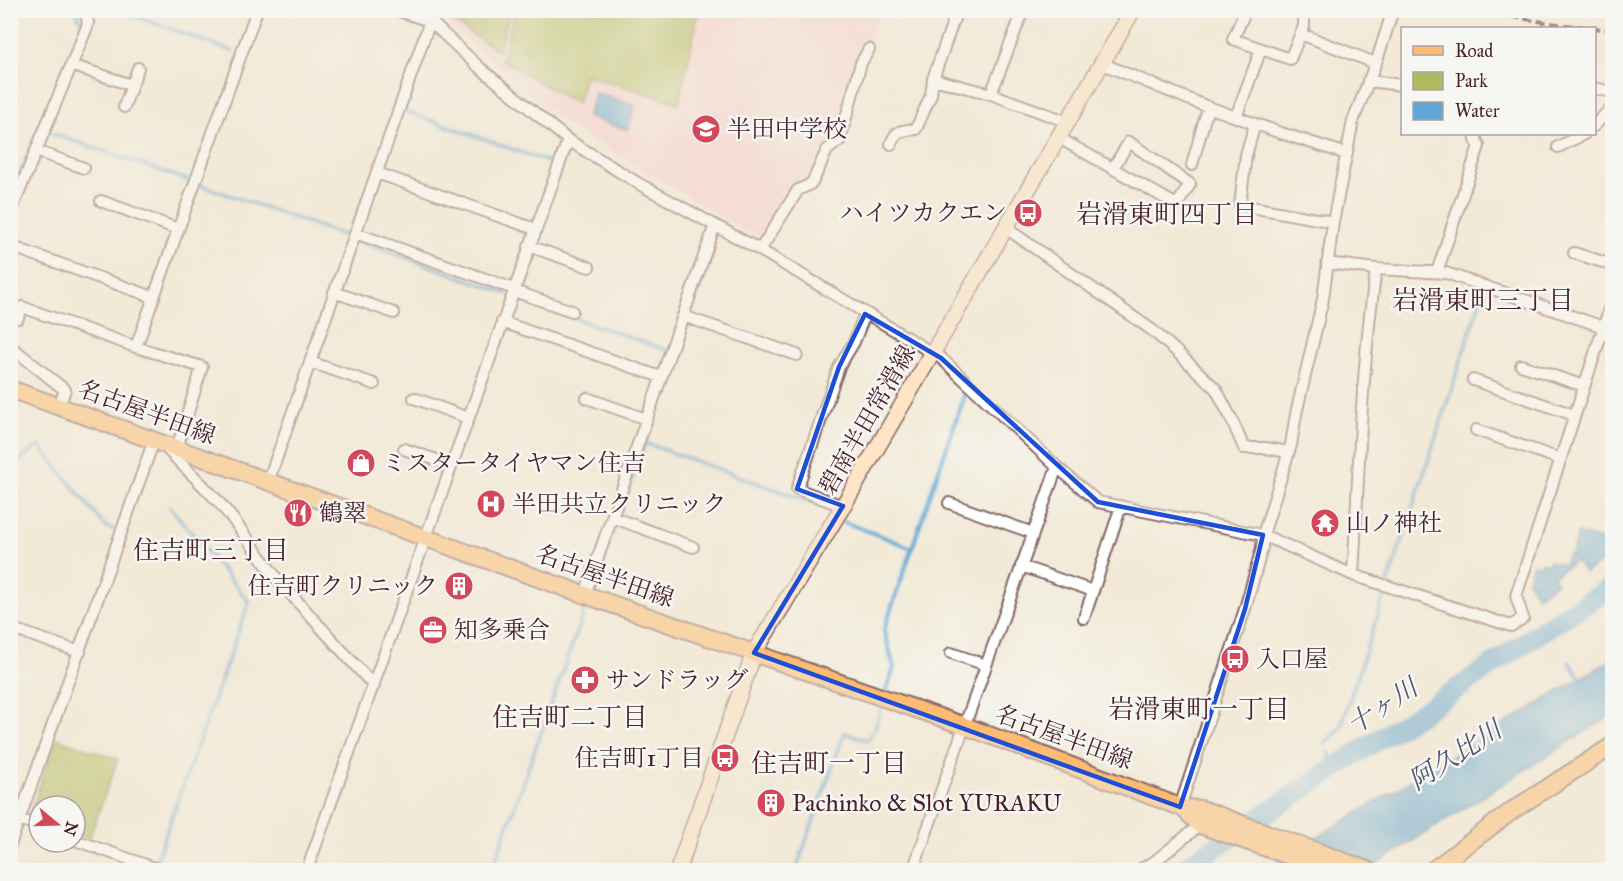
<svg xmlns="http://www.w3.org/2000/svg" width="1623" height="881" font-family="'IM FELL Great Primer','Noto Serif JP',serif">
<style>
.built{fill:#f7cfd1}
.green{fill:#aebb5d;stroke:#7c6d44;stroke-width:1.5}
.water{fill:#60a7d6;stroke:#556380;stroke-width:1.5}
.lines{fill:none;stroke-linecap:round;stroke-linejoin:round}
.stream{stroke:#60a7d6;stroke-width:4}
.river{stroke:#60a7d6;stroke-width:21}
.street-casing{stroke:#856667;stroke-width:14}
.secondary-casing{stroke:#856667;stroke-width:18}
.primary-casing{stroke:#856667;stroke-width:20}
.street{stroke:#fff;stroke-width:10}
.secondary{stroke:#ffe4c6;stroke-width:15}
.primary{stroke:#febb71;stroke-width:16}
.rail{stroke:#4a1f2b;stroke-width:4;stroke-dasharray:9 4.5;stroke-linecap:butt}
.marked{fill:none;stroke:#1d4ed8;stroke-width:4.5;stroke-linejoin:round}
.labels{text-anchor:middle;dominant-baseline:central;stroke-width:5;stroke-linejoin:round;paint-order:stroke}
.poi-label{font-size:24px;fill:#4a1f2b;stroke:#f6f6f2;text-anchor:start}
.street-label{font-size:24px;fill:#4a1f2b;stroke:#f6f6f2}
.neighbourhood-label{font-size:26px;fill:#4a1f2b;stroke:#f6f6f2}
.water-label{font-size:26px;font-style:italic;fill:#53556f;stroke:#f6f6f2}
</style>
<rect width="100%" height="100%" fill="#f6f6f2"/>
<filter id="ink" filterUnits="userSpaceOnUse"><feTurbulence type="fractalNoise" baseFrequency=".0167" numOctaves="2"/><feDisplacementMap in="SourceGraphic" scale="12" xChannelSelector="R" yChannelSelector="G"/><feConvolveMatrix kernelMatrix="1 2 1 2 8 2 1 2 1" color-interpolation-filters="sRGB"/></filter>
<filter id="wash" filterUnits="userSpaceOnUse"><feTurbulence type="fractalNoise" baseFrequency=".008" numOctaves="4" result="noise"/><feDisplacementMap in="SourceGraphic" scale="24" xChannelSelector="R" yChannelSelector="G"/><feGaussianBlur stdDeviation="1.35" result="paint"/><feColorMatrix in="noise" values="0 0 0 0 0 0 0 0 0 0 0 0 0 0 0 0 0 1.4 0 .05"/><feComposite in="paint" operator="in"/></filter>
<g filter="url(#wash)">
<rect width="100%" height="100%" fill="#f2ead7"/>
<path class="built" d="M440 10 882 11 864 50 837 135 808 180 795 185 761 241 564 123 439 15Z"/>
<path class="green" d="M450 11H510L499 51 449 19Z
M515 11H699L679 103 585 75 577 104 501 60Z
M56 738 118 759 89 839 75 834V806H39V821L32 819 30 813Z"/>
<path class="water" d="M595 93 635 105 628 130 587 117Z
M1578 533 1612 543V556L1585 573 1576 561 1553 576 1557 583 1537 596 1527 581 1533 564 1540 566 1541 562 1548 564 1549 561 1564 565 1567 555H1572L1571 553Z
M1612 659V715L1367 870H1263Z"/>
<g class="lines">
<path class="stream" d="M118 10 232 51
M405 111 551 163
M51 133 187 180
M200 185 346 236
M10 196 83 24 75 10
M359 241 506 293
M519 299 667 350
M691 313 709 261
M645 443 827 508
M10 468 39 445 106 527 115 530
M620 514 686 327
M844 522 912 548 884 630 894 668 886 691
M912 548 966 391
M1388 583 1483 293
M594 589 616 525
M1569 662 1582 681
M1324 744 1340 729 1386 590
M1329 752 1333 770
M154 866 249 602 170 507
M492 870 587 603
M796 870 844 733 868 740 876 725 881 707"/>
<path class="river" d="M1181 870 1368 746 1426 710 1548 627 1612 587"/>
</g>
</g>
<g filter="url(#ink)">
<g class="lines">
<g class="street-casing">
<path id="street" d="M396 10 430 21 480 68 568 140 641 185 760 250 941 358 1057 467 1098 502 1263 535 1353 575 1511 626 1523 618 1516 596 1612 301
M1114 10 1130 17
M1246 10 1233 39 1290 59 1304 26V10
M1301 34 1375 63
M1103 64 1208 107 1281 133 1347 154
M71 65 131 85
M933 79 991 94 1068 122
M1368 81 1402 85
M1594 88 1612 92
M991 94 1021 16
M124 107 138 68
M1236 117 1261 49
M1255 124 1246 155 1240 205 1333 222
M1594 126 1612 107
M1059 138 1177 205 1190 184 1129 142 1113 168
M891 144C896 129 902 131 916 129L931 95 933 79 957 10
M1558 147 1584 134
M36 151 84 168
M1192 165 1208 107
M377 173 535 229
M101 201 178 229
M10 214 87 27 88 22 84 10
M1006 228 1152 330 1175 350 1216 389 1231 418 1244 448H1265L1289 452
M355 233 514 289
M10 246 153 297
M529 246 589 267
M760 250 798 190 809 185 813 181 827 150 840 140 861 63 869 49
M1574 253 1612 265
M1327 263 1376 269 1446 273 1612 330
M1437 272 1479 146 1476 140V134
M514 291 572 311
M334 292 394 313
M683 316 797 355
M10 318H18L22 307 136 347 202 367 177 448
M502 322 661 377
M10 346 65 390 59 406
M136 347 257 10
M310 362 374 384
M1521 365 1584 386
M1473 380 1574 415
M414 398 468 418
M587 398 646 419
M1476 430 1560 459
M165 447 217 500 232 518 277 579 374 686
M404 449 451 465
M268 482 430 21
M949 503 1033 533
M843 506 797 489 839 367 854 342 865 314
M612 517 693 547
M1021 566 1093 591 1121 506
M1353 575C1359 473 1361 370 1376 269
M585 594 715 225
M1084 618 1093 591
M10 628 80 652
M951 653 986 665
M1180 807 1245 609 1262 548 1263 535 1291 445 1296 414 1323 299 1333 222 1353 121 1378 57 1393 10
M10 816 39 826
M75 840 160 870
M10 845 154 440
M307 870 568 140
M913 870 1057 467
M1139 870 1154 862 1200 825"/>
</g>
<g class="secondary-casing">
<path id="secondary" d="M678 870 754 653 843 506 1133 10"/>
</g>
<g class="primary-casing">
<path id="primary" d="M10 389 574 591 965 726 1183 808 1201 809 1367 870
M1183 808 1200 825 1330 870
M1433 870 1513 810 1612 746"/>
</g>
<use href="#street" class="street"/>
<use href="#secondary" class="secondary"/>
<use href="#primary" class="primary"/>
<path class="rail" d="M1471 10 1549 23 1612 30"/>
</g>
</g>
<path d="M0 0H1623V881H0ZM865 314 941 358 1098 502 1263 535 1245 609 1180 807 754 653 843 506 797 489 839 367Z" fill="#f2ead7" fill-opacity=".55" fill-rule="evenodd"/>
<path class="marked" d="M865 314 941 358 1098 502 1263 535 1245 609 1180 807 754 653 843 506 797 489 839 367Z"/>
<defs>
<g id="school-disc" transform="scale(1.5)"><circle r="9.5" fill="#d1495b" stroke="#f6f6f2"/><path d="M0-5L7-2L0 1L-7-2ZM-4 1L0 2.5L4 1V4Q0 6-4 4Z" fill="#fff"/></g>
<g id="bus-disc" transform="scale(1.5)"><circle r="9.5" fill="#d1495b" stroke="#f6f6f2"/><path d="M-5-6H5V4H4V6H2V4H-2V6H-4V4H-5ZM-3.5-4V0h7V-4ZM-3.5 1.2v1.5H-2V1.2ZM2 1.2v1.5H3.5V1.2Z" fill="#fff"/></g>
<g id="shop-disc" transform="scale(1.5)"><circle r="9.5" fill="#d1495b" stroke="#f6f6f2"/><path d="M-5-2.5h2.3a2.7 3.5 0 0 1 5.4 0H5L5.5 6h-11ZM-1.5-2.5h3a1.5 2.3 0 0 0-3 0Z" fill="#fff"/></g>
<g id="hospital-disc" transform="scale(1.5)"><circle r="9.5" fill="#d1495b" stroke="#f6f6f2"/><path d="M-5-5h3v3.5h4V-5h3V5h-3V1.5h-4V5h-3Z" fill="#fff"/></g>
<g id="restaurant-disc" transform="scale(1.5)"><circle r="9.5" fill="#d1495b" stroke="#f6f6f2"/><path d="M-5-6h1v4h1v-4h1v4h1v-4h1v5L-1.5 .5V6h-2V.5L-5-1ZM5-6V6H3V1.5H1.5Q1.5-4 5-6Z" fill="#fff"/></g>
<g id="temple-disc" transform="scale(1.5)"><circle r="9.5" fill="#d1495b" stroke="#f6f6f2"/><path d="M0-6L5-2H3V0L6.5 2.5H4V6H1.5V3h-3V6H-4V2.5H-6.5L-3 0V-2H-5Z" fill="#fff"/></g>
<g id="building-disc" transform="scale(1.5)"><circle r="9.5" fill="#d1495b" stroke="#f6f6f2"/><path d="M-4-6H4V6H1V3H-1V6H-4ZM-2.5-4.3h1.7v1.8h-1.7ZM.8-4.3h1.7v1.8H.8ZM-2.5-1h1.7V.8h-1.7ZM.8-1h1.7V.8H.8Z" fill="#fff"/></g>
<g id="office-disc" transform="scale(1.5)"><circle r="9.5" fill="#d1495b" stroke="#f6f6f2"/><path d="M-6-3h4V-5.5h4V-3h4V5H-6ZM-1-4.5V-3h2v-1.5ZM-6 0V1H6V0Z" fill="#fff"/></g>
<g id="pharmacy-disc" transform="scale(1.5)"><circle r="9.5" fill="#d1495b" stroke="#f6f6f2"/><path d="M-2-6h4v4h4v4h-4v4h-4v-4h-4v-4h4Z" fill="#fff"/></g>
</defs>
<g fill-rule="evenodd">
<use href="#school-disc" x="706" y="129"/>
<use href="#bus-disc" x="1028" y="213"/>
<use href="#shop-disc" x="361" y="463"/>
<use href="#hospital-disc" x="491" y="504"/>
<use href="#restaurant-disc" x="298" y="513"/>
<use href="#temple-disc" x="1325" y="523"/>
<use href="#building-disc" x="459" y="586"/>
<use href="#office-disc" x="433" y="630"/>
<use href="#bus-disc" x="1235" y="659"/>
<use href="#pharmacy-disc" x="585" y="680"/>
<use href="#bus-disc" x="725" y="758"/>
<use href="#building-disc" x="771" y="803"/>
</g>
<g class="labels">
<g class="poi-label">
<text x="727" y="129">半田中学校</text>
<text x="1007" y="213" text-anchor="end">ハイツカクエン</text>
<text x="382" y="463">ミスタータイヤマン住吉</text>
<text x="512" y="504">半田共立クリニック</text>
<text x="319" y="513">鶴翠</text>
<text x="1346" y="523">山ノ神社</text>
<text x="438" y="586" text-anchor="end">住吉町クリニック</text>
<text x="454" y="630">知多乗合</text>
<text x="1256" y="659">入口屋</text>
<text x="606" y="680">サンドラッグ</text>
<text x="704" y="758" text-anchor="end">住吉町1丁目</text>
<text x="792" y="803">Pachinko &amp; Slot YURAKU</text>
</g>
<g class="street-label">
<text transform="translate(147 412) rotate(20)">名古屋半田線</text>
<text transform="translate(867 420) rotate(-60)">碧南半田常滑線</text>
<text transform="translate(605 576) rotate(19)">名古屋半田線</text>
<text transform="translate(1064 737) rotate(20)">名古屋半田線</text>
</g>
<g class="neighbourhood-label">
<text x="1167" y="214">岩滑東町四丁目</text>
<text x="1483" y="300">岩滑東町三丁目</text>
<text x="211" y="550">住吉町三丁目</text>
<text x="1199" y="709">岩滑東町一丁目</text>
<text x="570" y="717">住吉町二丁目</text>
<text x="829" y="763">住吉町一丁目</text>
</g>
<g class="water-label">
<text transform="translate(1382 706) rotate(-33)">十ヶ川</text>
<text transform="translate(1455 755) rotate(-33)">阿久比川</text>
</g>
</g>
<rect width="1623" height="881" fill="none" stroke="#f6f6f2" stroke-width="36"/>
<rect x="1401" y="27" width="195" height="108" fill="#f6f6f2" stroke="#b1a0a2" stroke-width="1.5"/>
<rect x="1413" y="46" width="30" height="9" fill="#febb71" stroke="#b1a0a2" stroke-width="1.5"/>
<text x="1455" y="57" font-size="18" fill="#4a1f2b">Road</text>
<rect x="1413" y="72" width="30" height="18" fill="#aebb5d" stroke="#b1a0a2" stroke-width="1.5"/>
<text x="1455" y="87" font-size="18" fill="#4a1f2b">Park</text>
<rect x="1413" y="102" width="30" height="18" fill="#60a7d6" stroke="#b1a0a2" stroke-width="1.5"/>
<text x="1455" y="117" font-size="18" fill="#4a1f2b">Water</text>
<g transform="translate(57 824) rotate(109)"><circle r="28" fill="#f6f6f2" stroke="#b1a0a2" stroke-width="1.5"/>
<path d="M0-4.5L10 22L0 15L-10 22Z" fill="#d1495b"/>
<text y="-9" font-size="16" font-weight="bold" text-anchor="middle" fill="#4a1f2b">N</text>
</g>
</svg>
